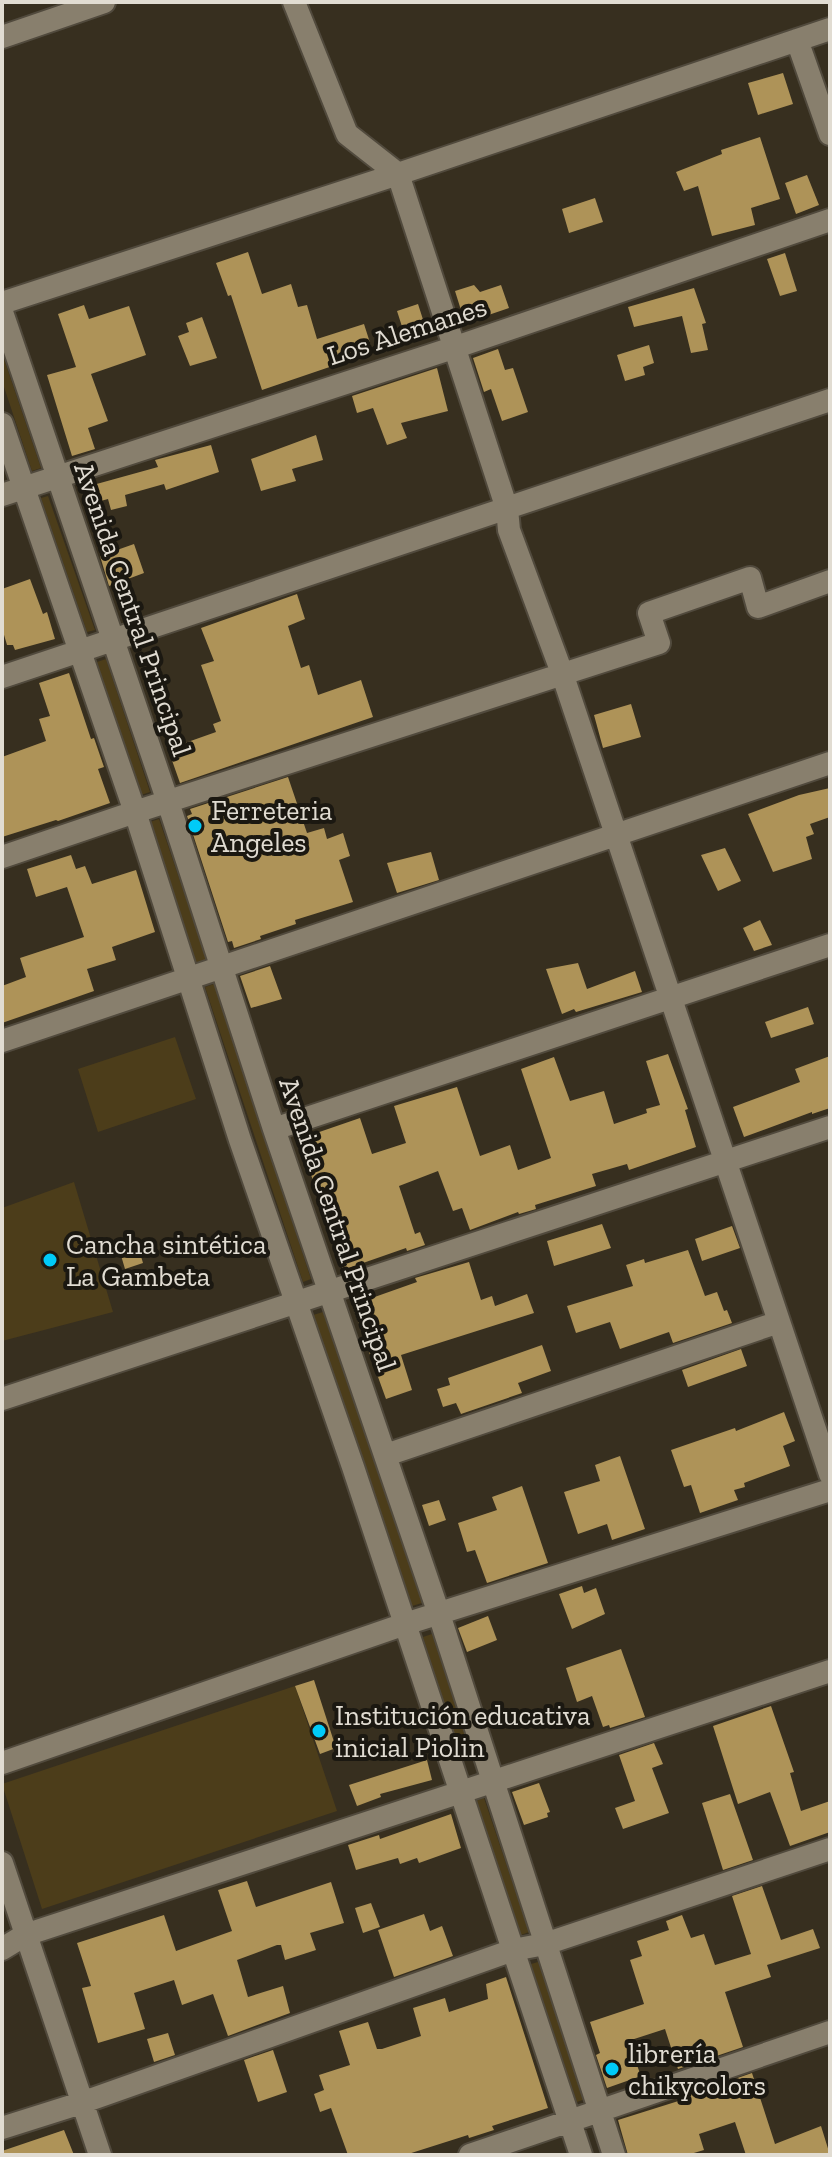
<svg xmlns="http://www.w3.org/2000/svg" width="832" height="2157" font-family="'Zilla Slab',serif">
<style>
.green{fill:#4c3d1a}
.building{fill:#ae9358}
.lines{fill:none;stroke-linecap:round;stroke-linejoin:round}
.minor-casing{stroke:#514a3d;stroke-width:26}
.minor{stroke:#887f6d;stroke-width:22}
.poi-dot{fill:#00cbf8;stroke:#1b1811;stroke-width:3}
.labels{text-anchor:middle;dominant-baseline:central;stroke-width:8;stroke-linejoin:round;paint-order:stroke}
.street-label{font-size:28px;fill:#e1dcd2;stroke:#1b1811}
.poi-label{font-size:28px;fill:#e1dcd2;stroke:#1b1811;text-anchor:start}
</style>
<rect width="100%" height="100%" fill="#372f1f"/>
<path class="green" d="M2 353 41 468 32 471 2 381Z
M48 496 95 630 87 632 41 498Z
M106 659 150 792 141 795 97 662Z
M159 819 207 961 197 964 150 822Z
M214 984 311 1279 303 1282 205 987Z
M175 1037 196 1099 98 1132 78 1069Z
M74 1182 113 1312 2 1341V1208Z
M323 1312 422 1603 412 1606 313 1315Z
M432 1634 471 1754 461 1757 423 1637Z
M295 1686 337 1811 42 1909 2 1784Z
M484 1798 529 1932 521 1935 476 1801Z
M538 1962 585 2099 577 2102 531 1964Z"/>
<path class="building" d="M783 73 793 104 758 115 748 83Z
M760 137 780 199 751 208 755 225 712 236 698 186 684 191 676 172 722 154 721 150Z
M807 175 819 205 796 214 785 183Z
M595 198 603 222 569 233 562 209Z
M248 252 262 294 291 284 298 307 307 305 317 339 364 324 372 349 358 353 359 357 262 390 231 295 228 296 216 263Z
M785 253 797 291 780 296 767 259Z
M474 285 480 292 501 285 509 308 465 323 455 291Z
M694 288 706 323 702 324 708 350 691 353 682 316 634 327 628 307Z
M418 304 428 335 407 342 397 311Z
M84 305 89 319 129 306 146 355 91 374 108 421 88 428 95 449 72 456 47 375 76 367 58 314Z
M202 317 217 358 190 366 178 336 189 332 186 323Z
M649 345 654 363 643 367 645 375 625 381 617 355Z
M498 349 505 370 513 368 528 412 502 421 491 389 484 392 473 358Z
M437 368 448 411 401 423 407 438 387 445 373 408 357 413 352 396Z
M316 435 323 460 292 469 296 481 261 491 251 459Z
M211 445 219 472 166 490 164 484 125 495 127 506 111 510 108 499 97 502 93 485 158 467 155 460Z
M134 544 144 573 109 586 100 556Z
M30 579 43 614 47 612 55 639 15 650 13 645H7L2 628V589Z
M297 594 305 619 288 626 301 668 309 665 318 695 361 680 373 717 180 783 168 749 216 732 213 724 221 721 201 665 214 661 201 628Z
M69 673 91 739 94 738 104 767 98 769 110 803 58 821 56 820 2 837V757L46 741 39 719 50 716 39 683Z
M631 704 641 737 603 748 594 715Z
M288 777 307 833 324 828 327 839 343 833 350 856 339 860 353 902 295 920 296 924 260 936 261 939 234 948 232 941 228 942 187 816 192 814 190 809Z
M830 788V817L810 824 814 834 806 837 812 859 773 872 748 814 799 795Z
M725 848 741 881 718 891 701 855Z
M431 852 439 880 397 893 387 863Z
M71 855 76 869 85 866 92 884 136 870 155 932 112 947 116 960 87 969 94 991 2 1023V986L26 977 20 958 84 937 67 887 36 897 27 869Z
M760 920 772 945 754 951 743 928Z
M578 963 587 989 635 971 642 992 576 1012 574 1009 562 1014 546 969Z
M270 966 282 999 251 1008 240 976Z
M808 1007 814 1024 771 1038 765 1022Z
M668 1054 688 1109 685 1110 696 1147 629 1170 627 1164 592 1174 596 1186 535 1205 536 1209 519 1214 518 1212 470 1230 462 1208 453 1211 438 1171 399 1186 415 1234 420 1232 425 1245 407 1251 406 1248 343 1270 299 1139 360 1118 372 1154 406 1143 394 1106 457 1087 480 1156 510 1145 518 1170 551 1158 521 1069 554 1057 570 1101 604 1091 614 1124 647 1113 646 1109 660 1105 646 1061Z
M830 1056V1108L812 1114V1112L744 1137 733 1107 800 1082 795 1069Z
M602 1224 611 1248 554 1266 547 1241Z
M732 1226 740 1248 702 1261 695 1239Z
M138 1246 143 1263 125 1269 120 1252Z
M688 1250 705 1296 717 1292 724 1311 727 1310 732 1323 673 1343 669 1332 620 1349 610 1322 576 1333 567 1306 633 1286 626 1265 644 1259 645 1263Z
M469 1262 481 1300 492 1296 495 1306 527 1294 534 1313 401 1355 412 1390 386 1399 352 1305 417 1282 415 1278Z
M542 1345 551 1371 518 1383 522 1393 461 1414 456 1403 443 1407 437 1389 450 1385 448 1378Z
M741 1349 747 1366 688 1387 682 1370Z
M784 1412 795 1441 783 1446 790 1466 744 1483 745 1487 734 1490 738 1500 700 1513 691 1485 684 1487 671 1450 735 1428 736 1431Z
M620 1456 645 1529 612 1540 607 1524 578 1534 564 1492 600 1481 595 1465Z
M522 1486 548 1563 487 1583 475 1550 467 1552 458 1523 497 1510 492 1497Z
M439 1500 446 1520 429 1526 422 1505Z
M582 1586 584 1593 596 1588 605 1614 572 1629 559 1594Z
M488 1616 497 1640 467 1652 458 1628Z
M621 1649 645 1717 610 1728 609 1725 603 1727 592 1696 577 1702 566 1668Z
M314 1680 336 1748 320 1754 295 1686Z
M771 1706 794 1772 790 1773 801 1811 830 1801V1832L790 1846 770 1792 738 1804 713 1726Z
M654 1743 663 1764 652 1768 669 1813 623 1829 615 1808 635 1801 619 1755Z
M427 1760 432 1780 380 1794 381 1797 357 1806 349 1785Z
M539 1783 550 1812 547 1813 548 1817 524 1825 512 1792Z
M730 1794 753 1860 723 1870 702 1803Z
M451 1814 461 1848 419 1863 417 1858 400 1864 398 1858 356 1870 348 1845 379 1835 380 1839Z
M247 1881 256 1907 331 1882 344 1923 310 1933 316 1950 285 1960 281 1945H277L237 1960 248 1997 283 1986 290 2013 228 2036 213 1994 182 2005 174 1980 134 1993 145 2029 98 2043 82 1988 91 1986 77 1943 164 1915 176 1951 232 1931 218 1890Z
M762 1886 781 1940 813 1929 820 1948 767 1965 771 1977 725 1992 743 2047 678 2069 665 2029 628 2041 641 2076 607 2088 596 2055 600 2053 590 2022 644 2004 630 1960 642 1956 637 1941 669 1930 666 1921 682 1915 691 1938 704 1934 715 1965 751 1954 732 1896Z
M371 1903 380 1927 363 1933 355 1908Z
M424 1914 430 1931 442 1926 453 1956 394 1977 378 1930Z
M506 1977 548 2108 492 2126 494 2130 469 2138 468 2135 405 2155H348L331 2108 320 2112 314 2094 324 2090 319 2075 350 2065 339 2031 368 2022 377 2049H382L421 2036 413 2008 445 1998 449 2012 488 1999 486 1984Z
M168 2033 175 2055 154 2062 147 2039Z
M273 2050 287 2092 258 2102 244 2060Z
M752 2073 775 2144 821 2126 830 2155H746L735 2122 699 2134 704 2150 687 2155H628L618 2120 688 2098V2095Z
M64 2130 74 2155H2V2151Z"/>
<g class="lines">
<g class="minor-casing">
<path id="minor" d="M294 2 347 134 398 174 507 509 509 530 562 673 830 1474
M2 37 104 2
M797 40 830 134
M2 303 398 174 830 29
M2 312 168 802 274 1129 439 1614 614 2155
M2 424 135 812 240 1140 353 1467 581 2155
M2 495 456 347 830 220
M2 677 830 400
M2 857 135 812 659 643 649 613 750 578 758 607 830 581
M2 1041 830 763
M274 1129 830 945
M2 1399 830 1127
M386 1455 779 1322
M2 1763 405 1624 830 1490
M2 1863 100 2155
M2 1949 25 1935 830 1671
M2 2128 81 2103 513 1950 545 1944 830 1849
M470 2155 830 2032"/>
</g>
<use href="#minor" class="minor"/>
</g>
<g class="poi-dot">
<circle cx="195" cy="826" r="8"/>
<circle cx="50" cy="1260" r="8"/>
<circle cx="319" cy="1731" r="8"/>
<circle cx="612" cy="2069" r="8"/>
</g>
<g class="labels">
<g class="street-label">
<text transform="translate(407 331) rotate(-18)">Los Alemanes</text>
<text transform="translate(133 609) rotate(71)">Avenida Central Principal</text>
<text transform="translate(338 1224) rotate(71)">Avenida Central Principal</text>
</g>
<g class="poi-label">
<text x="211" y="810">Ferreteria<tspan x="211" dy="32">Angeles</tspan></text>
<text x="66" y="1244">Cancha sintética<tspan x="66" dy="32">La Gambeta</tspan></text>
<text x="335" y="1715">Institución educativa<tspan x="335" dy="32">inicial Piolin</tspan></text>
<text x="628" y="2053">librería<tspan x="628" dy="32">chikycolors</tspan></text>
</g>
</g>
<rect width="832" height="2157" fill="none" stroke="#e1dcd2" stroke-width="8"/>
</svg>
